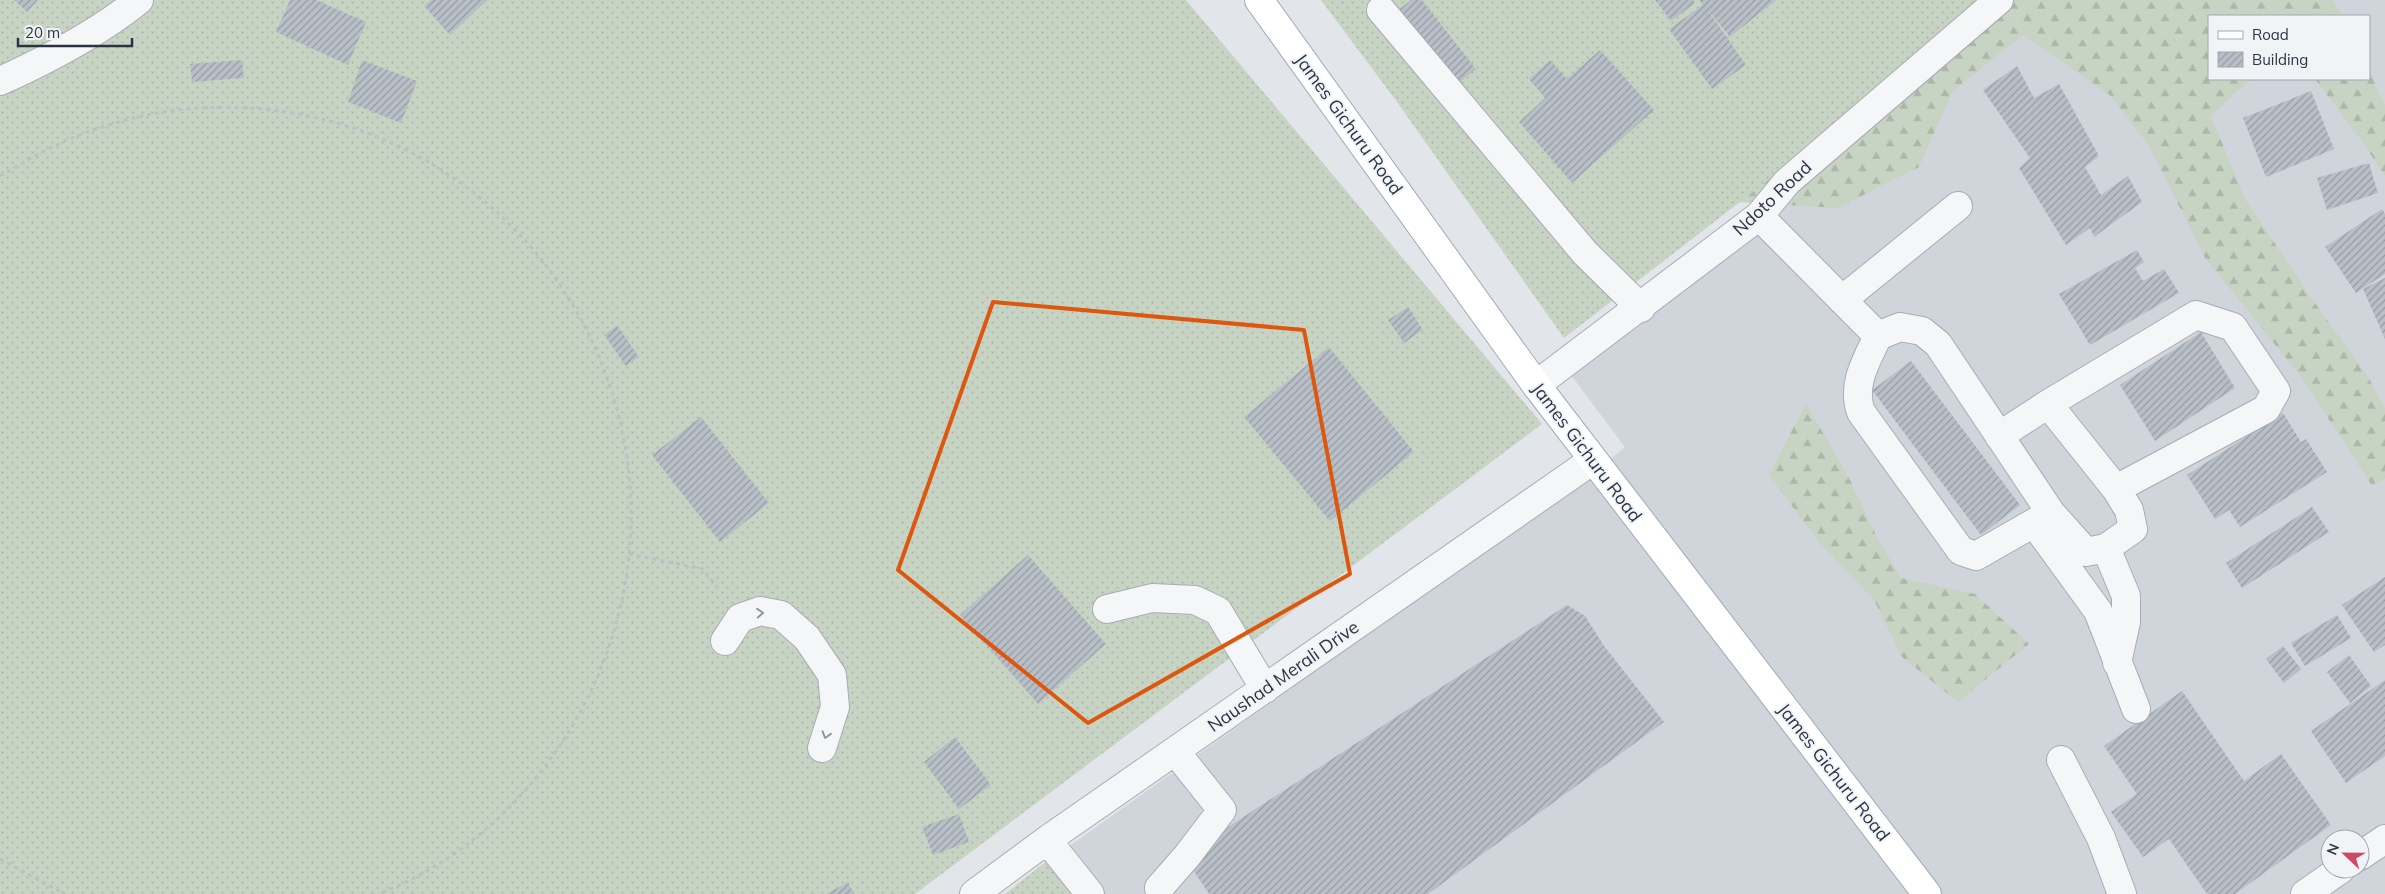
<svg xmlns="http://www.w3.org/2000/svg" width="2385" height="894" font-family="Mulish,sans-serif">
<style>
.built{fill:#d0d5dc;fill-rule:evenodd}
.forest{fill:url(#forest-firs)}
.garden{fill:url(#garden-dots)}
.building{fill:url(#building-hatch)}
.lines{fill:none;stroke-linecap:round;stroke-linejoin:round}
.minor-casing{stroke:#a7acb4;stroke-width:30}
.major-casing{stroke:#a1aab6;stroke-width:30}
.path{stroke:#bcc0c5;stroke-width:3;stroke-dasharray:4 4;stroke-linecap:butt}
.minor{stroke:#f5f6f8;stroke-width:28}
.major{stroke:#fff;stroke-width:28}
.oneway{stroke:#90959d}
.marked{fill:none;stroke:#de570f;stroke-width:4;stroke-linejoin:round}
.labels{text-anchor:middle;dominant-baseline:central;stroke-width:4;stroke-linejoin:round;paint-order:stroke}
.street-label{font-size:18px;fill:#2a3442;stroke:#f1f4f7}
</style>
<defs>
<pattern id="forest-firs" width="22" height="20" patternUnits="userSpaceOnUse" patternTransform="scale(1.25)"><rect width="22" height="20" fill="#c8d4c3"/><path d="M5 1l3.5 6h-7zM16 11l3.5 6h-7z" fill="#acb7a9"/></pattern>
<pattern id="garden-dots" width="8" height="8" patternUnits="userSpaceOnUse" patternTransform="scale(1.25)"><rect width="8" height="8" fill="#c8d4c3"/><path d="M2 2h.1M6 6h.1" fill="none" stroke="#acb7a9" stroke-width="1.8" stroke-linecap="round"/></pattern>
<pattern id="building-hatch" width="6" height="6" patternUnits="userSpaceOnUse" patternTransform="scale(1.25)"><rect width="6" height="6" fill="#b9bfc7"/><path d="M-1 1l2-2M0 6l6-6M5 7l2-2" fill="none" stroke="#979ca3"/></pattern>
</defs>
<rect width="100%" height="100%" fill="#e2e5ea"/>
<path class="built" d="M2017 0H2385V894H1102L1068 847 1590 476 1625 447 1556 355ZM2209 16H2369V79H2209ZM2330 839H2360V869H2330Z"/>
<path class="forest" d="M1823 0H2333L2343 16H2209V79H2251L2211 116 2245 199 2312 299 2367 375 2385 408V479L2372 486 2302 378 2205 258 2149 146 2111 96 2023 35 1953 91 1919 167 1838 208 1718 201Z
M2369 71 2385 105V176L2361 140 2315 79H2369Z
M1806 403 1850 480 1876 535 1901 578 1975 594 2029 644 1958 702 1902 657 1874 600 1818 541 1769 475Z"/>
<path class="garden" d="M0 0H1186L1542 424 915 894H0Z
M1321 0H2001L1564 338 1397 102Z
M1057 853 1091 894H1005Z"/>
<path class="building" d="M14 0H38L27 12Z
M290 0H316L366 22 348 65 276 32Z
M431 0H487L450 35 424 6Z
M1411 0H1422L1476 69 1456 85 1398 10Z
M1655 0H1693L1695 3 1671 21Z
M1699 0H1776L1730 37 1707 9 1746 65 1712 89 1669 29 1703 5Z
M1600 50 1654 110 1572 183 1519 122 1545 98 1529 79 1550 60 1567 79Z
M242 60 244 78 192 82 190 64Z
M362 60 417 81 401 123 348 102Z
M2017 66 2034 98 2059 84 2099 156 2085 167 2101 195 2128 176 2142 202 2094 237 2090 228 2066 245 2019 168 2030 158 1983 90Z
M2311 91 2334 149 2266 177 2243 118Z
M2369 163 2378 193 2327 210 2317 178Z
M2382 209 2385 214V274L2356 293 2325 247Z
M2137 250 2144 262 2135 268 2143 281 2164 269 2179 293 2090 345 2059 294Z
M2385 278V339L2363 289Z
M1408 307 1423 330 1404 343 1388 320Z
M617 325 639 357 626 366 604 335Z
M2201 332 2235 388 2155 441 2120 385Z
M1329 347 1414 452 1330 521 1244 417Z
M1911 361 2020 505 1981 535 1872 390Z
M2283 413 2301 442 2306 439 2327 472 2240 527 2229 510 2215 519 2187 475Z
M701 417 769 503 720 542 652 455Z
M2312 507 2329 532 2242 588 2226 563Z
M1028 555 1106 644 1038 704 960 615Z
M2385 577V645L2374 652 2342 605Z
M1567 605 1585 616 1604 646 1664 722 1428 894H1209L1184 856Z
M2337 615 2351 638 2305 666 2291 643Z
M2283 646 2301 669 2284 683 2266 659Z
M2349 655 2371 686 2350 703 2327 672Z
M2385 680V756L2346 783 2311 731Z
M2182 691 2244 781 2281 754 2331 825 2235 894H2207L2169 839 2143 857 2111 812 2137 794 2104 746Z
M955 737 991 785 959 809 924 762Z
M959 814 969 842 933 855 922 827Z
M848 882 854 894H826Z"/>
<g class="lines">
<g class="minor-casing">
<path id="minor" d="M1381 10 1585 253 1641 308
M0 81C49 59 97 34 139 0
M1759 216 1878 336
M1842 300 1958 206
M1900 327 1922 331 1938 344 2051 513 1976 556 1961 551 1861 412C1851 385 1867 359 1878 336Z
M1536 385 1759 216 1787 182 1999 0
M2048 404 2196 315 2233 327 2276 391 2266 409 2116 489
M1999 436 2048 404 2116 489 2129 510 2133 529 2106 548 2086 552 2051 513
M2034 523 2098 611 2136 709
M2106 548 2126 596V622L2117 663
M1107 609 1152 598 1195 600 1218 611 1265 689
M725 641 740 618 760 611 781 615 807 638 832 675 835 707 822 748
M2061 760 2101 838 2122 894
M1047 840 1090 894
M2360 856 2385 839
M1159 888 1187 856 1222 810 1175 751
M974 894 1047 840 1593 460
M2305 894 2341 869"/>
</g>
<g class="major-casing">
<path id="major" d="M1259 0 1536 385 1927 894"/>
</g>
<path class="path" d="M0 176C18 166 35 155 54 146 91 128 143 113 185 109 525 80 746 444 568 733 525 803 456 865 378 894
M629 554 703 569 720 591
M0 859 65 894"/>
<use href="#minor" class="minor"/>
<use href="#major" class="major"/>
</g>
<defs><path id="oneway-chevron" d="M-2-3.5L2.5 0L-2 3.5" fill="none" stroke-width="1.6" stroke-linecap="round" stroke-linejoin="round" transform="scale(1.25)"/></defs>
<g class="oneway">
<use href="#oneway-chevron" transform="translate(760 613) rotate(-4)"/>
<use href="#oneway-chevron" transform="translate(826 735) rotate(107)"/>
</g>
<path class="marked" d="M993 302 1304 330 1350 574 1088 723 898 570Z"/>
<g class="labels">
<g class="street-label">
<text transform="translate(1349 124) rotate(54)">James Gichuru Road</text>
<text transform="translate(1772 198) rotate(-43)">Ndoto Road</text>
<text transform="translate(1587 452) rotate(53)">James Gichuru Road</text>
<text transform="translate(1283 676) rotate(-35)">Naushad Merali Drive</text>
<text transform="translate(1834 772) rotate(52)">James Gichuru Road</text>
</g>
</g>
<rect x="2208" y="15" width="162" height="65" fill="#f1f4f7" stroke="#a1a7af"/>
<rect x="2218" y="31" width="25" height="8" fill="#ffffff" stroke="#a1a7af"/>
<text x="2252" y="40" font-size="15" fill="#2a3442">Road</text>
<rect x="2218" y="52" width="25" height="15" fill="url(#building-hatch)" stroke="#a1a7af"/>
<text x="2252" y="65" font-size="15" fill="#2a3442">Building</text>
<g transform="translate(2345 854) rotate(292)"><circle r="24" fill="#f1f4f7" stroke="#a1a7af"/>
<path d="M0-4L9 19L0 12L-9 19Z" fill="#cd4964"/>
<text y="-8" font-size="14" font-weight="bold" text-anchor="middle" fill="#2a3442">N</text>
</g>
<path d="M18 38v8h114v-8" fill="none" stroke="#2a3442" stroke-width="2.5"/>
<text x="25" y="38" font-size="15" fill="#2a3442" stroke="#f1f4f7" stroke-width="4" paint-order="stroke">20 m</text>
</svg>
